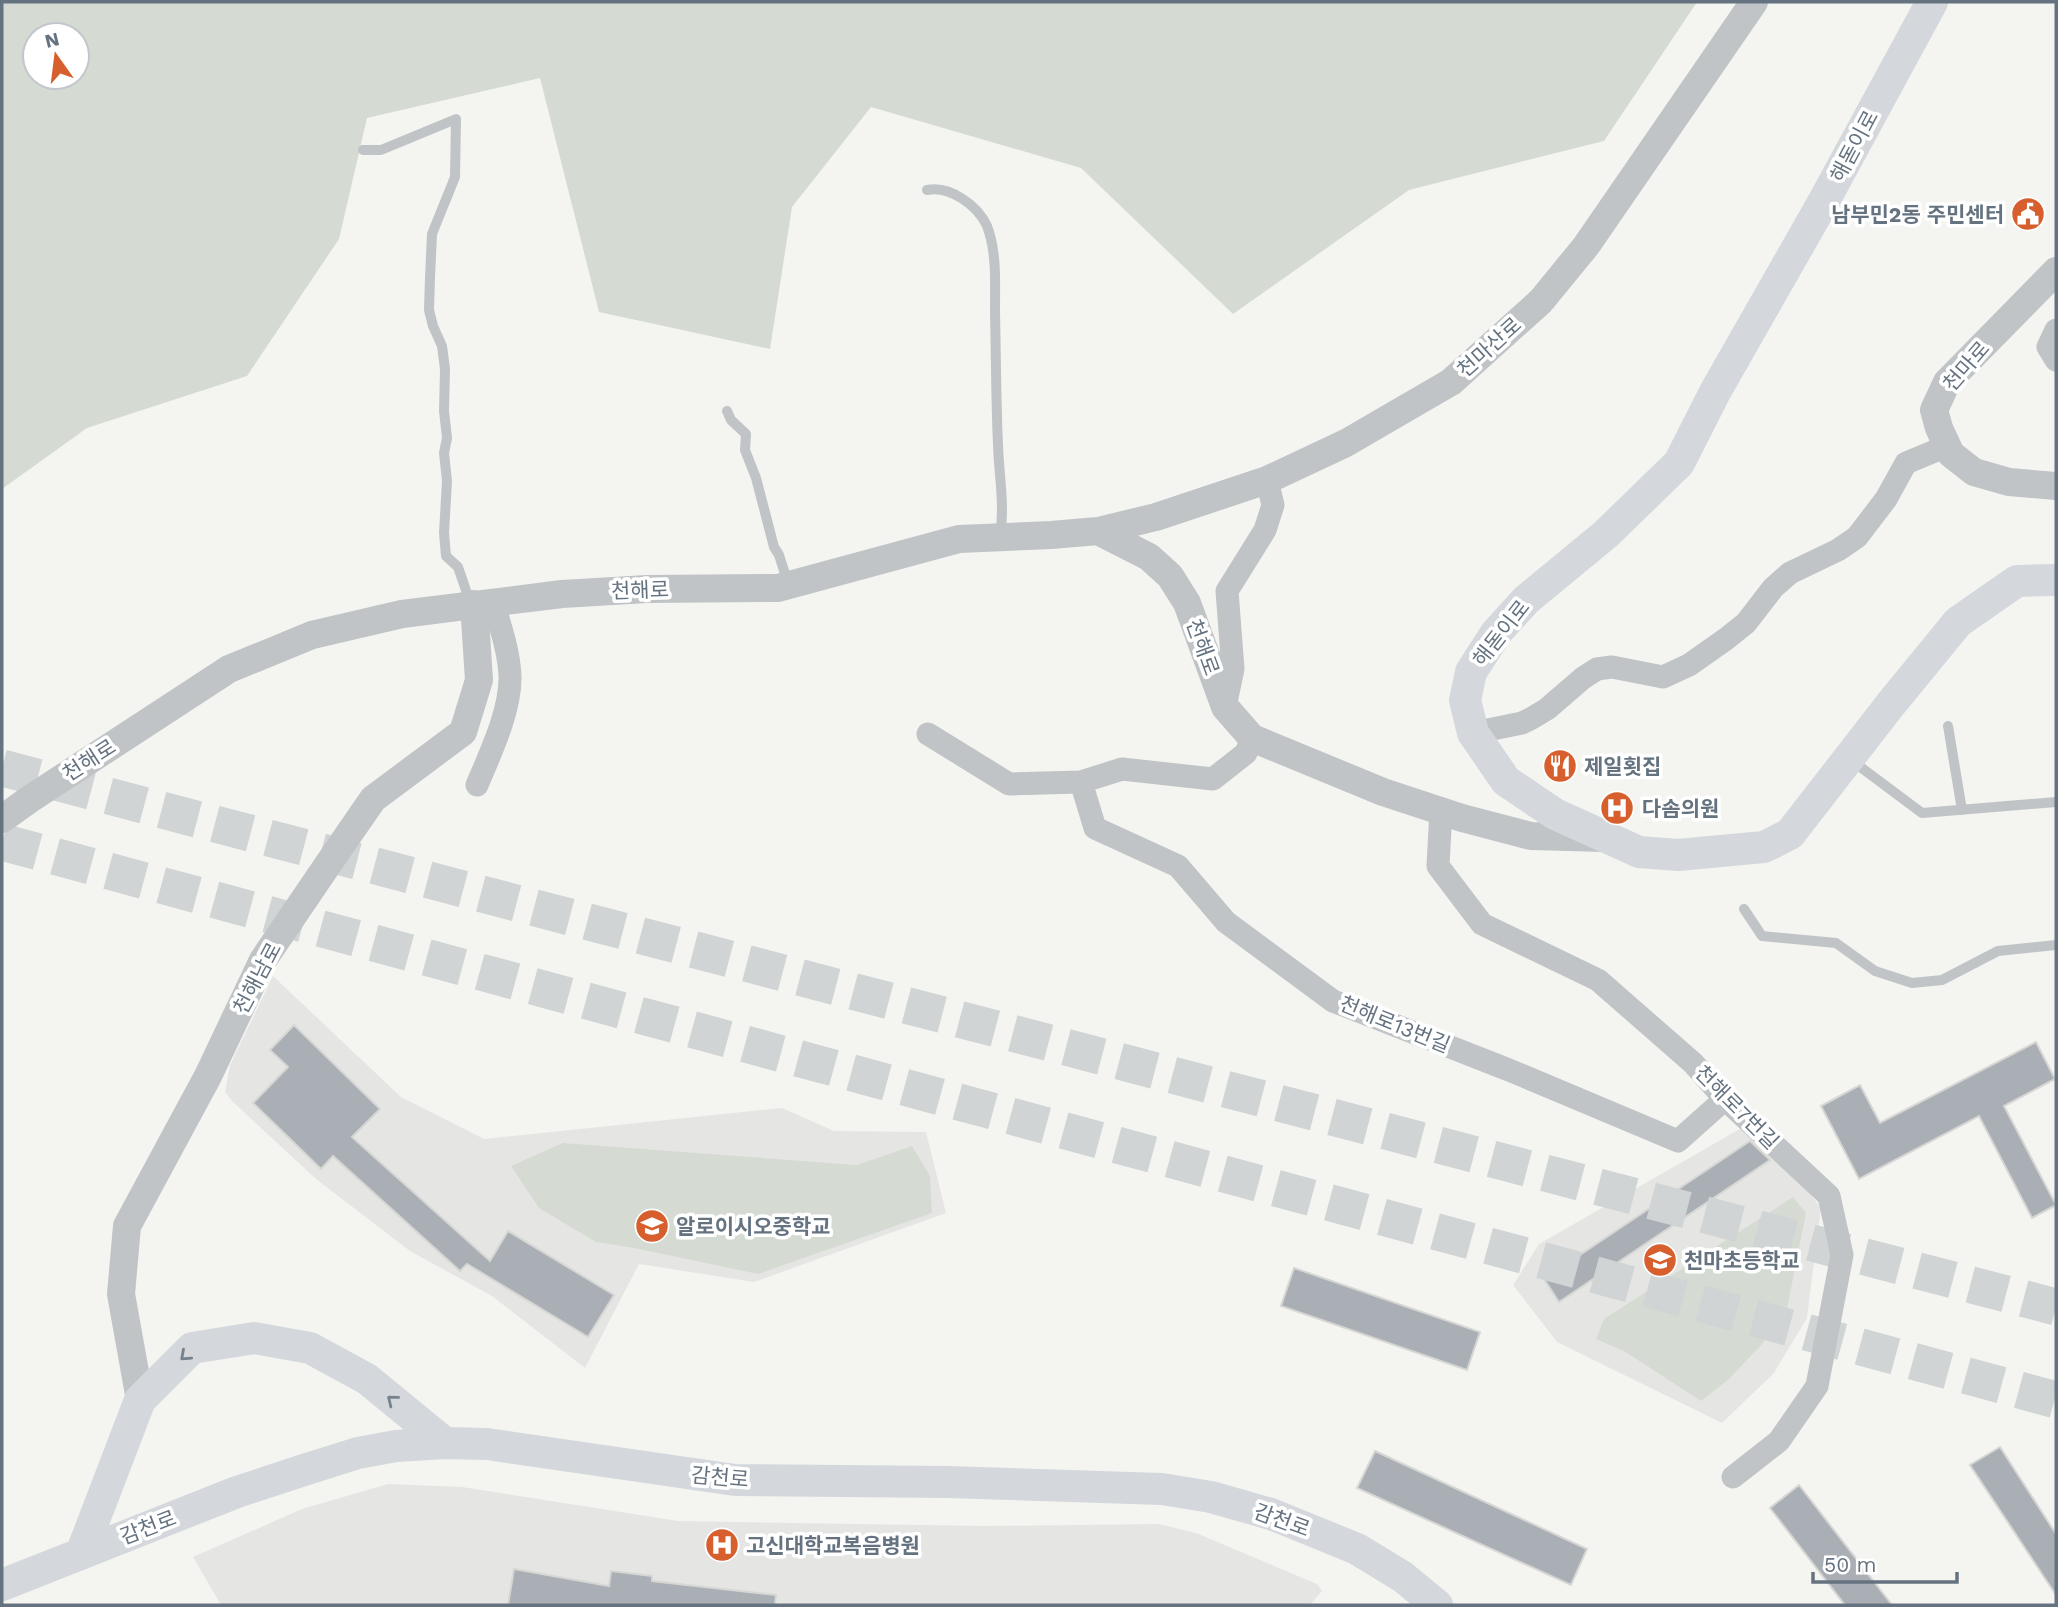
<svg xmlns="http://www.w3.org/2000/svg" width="2058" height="1607" font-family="'Work Sans','Noto Sans KR',sans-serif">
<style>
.built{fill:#e5e6e4}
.green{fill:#d5dbd2;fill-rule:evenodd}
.building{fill:#a9afb5;stroke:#d6d6d4;stroke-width:2}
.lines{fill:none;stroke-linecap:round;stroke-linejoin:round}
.trunk-tunnel{stroke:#d0d4d5;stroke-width:37;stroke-dasharray:37 18;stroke-linecap:butt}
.service{stroke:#c0c4c7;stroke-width:10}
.minor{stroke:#c0c4c7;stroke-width:23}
.tertiary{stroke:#c0c4c7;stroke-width:28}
.secondary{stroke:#d4d8dc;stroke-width:32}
.oneway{stroke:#76828e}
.labels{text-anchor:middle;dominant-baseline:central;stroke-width:7;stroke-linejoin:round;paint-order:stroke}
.street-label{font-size:21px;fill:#657380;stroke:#fff}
.poi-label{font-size:21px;font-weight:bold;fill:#657380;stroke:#fff;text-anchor:start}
</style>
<rect width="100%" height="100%" fill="#f4f5f1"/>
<path class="built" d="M273 976 401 1097 484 1139 782 1108 834 1131 926 1132 946 1213 754 1282 639 1264 585 1368 492 1296 410 1251 316 1179 232 1101 225 1092 230 1065Z
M1745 1126 1784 1160 1821 1208 1807 1318 1774 1373 1722 1423 1557 1342 1513 1285 1539 1244Z
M388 1484 462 1487 678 1521 983 1526 1159 1524 1196 1533 1317 1584 1322 1591 1310 1605H221L193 1557 302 1509Z"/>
<path class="green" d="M2 2H1697L1604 141 1409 190 1233 314 1081 168 871 107 792 207 770 349 599 312 540 78 367 118 339 239 247 376 87 428 2 489ZM35 35H77V77H35Z
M563 1143 857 1165 912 1146 930 1176 932 1213 758 1274 634 1248 596 1242 539 1208 511 1166Z
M1793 1197 1806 1213 1786 1314 1762 1344 1729 1379 1701 1401 1624 1351 1596 1339 1604 1319Z"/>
<path class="building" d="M294 1025 380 1109 352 1137 490 1261 508 1231 614 1295 588 1337 467 1264 460 1271 333 1156 321 1169 253 1103 288 1067 270 1050Z
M2036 1042 2055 1079 2004 1106 2056 1205 2032 1218 1979 1116 1859 1179 1821 1106 1860 1085 1880 1123Z
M1750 1141 1770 1160 1559 1302 1544 1279Z
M1294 1268 1480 1332 1467 1370 1281 1306Z
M2000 1447 2056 1534V1595L1970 1465Z
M1375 1451 1587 1549 1571 1585 1357 1488Z
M1799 1485 1892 1605H1845L1770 1508Z
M514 1569 609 1586 611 1571 652 1576V1581L776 1595 775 1605H508Z"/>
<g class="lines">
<path class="trunk-tunnel" d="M2 768 2056 1307
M2 842 2056 1400"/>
<path class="service" d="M363 150H381L456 119 455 177 432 234 430 278 429 310 433 326 442 346 445 369 444 411 447 438 444 453 447 481 444 533 446 556 458 567 471 605
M927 190C950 185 978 206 987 226 997 252 995 284 995 311 996 356 996 401 998 445 999 475 1005 506 1000 536
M727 411 731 420 746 434 745 450 756 478 774 547 779 555 788 583
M1948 726 1962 810
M1851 760 1922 813 2056 802
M1744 909 1762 936 1836 943 1875 971 1912 983 1942 980 1998 951 2056 945"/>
<path class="minor" d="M2056 330 2048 347 2056 360
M1225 707 1233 669 1227 591 1265 530 1273 505 1267 480
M1473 733 1522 723 1532 718 1547 709 1583 678 1597 669 1612 667 1663 677 1689 665 1726 639 1746 623 1773 588 1790 573 1838 550 1857 537 1886 499 1906 463 1947 446
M928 734 1009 784 1081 782 1122 769 1213 779 1246 753 1252 738
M1081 782 1095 828 1178 866 1226 922 1333 1001 1509 1070 1678 1141 1725 1099
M477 785C490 754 511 710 510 676 509 651 500 625 493 602
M1441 810 1438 866 1482 924 1598 980 1693 1063 1725 1099 1829 1196 1842 1255 1817 1386 1779 1441 1733 1477"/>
<path class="tertiary" d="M2056 271 1947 382 1934 410 1939 428 1951 454 1974 472 2009 482 2056 486
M1098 531 1156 517 1267 480 1346 443 1451 382 1541 301 1586 246 1754 2
M2 819 30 799 229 669 312 635 402 614 562 594 647 589 778 588 959 539 1051 535 1098 531 1149 557 1170 576 1187 603 1225 707 1252 738 1383 792 1462 818 1531 836 1605 838
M140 1400 121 1294 127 1226 208 1076 263 960 333 857 373 799 463 732 479 680 474 604"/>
<path class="secondary" d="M1932 2 1825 199 1715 392 1679 463 1606 534 1526 600 1496 633 1471 672 1465 700 1473 733 1506 781 1555 814 1639 852 1678 855 1764 847 1790 834 1890 705 1958 622 2017 581 2056 580
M81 1554 140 1400 192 1348 254 1338 310 1348 367 1379 445 1443
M2 1585 237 1492 307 1469 358 1453 396 1446 445 1443 487 1444 735 1480 948 1482 1162 1489 1211 1497 1271 1514 1357 1549 1403 1577 1437 1605"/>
</g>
<defs><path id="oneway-chevron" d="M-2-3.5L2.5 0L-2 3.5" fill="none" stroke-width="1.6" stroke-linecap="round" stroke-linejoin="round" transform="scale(1.75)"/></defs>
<g class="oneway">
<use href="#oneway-chevron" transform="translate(185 1356) rotate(138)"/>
<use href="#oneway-chevron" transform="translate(392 1400) rotate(-141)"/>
</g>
<defs>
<g id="civic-disc" transform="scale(1.75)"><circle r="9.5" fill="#d75f2e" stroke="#fff"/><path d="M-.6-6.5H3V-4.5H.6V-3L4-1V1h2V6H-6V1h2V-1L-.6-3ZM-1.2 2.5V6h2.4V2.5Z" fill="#fff"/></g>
<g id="restaurant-disc" transform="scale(1.75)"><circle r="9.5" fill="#d75f2e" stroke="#fff"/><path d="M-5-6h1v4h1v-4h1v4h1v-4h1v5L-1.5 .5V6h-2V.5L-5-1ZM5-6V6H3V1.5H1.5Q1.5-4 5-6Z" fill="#fff"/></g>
<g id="hospital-disc" transform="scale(1.75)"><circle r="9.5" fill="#d75f2e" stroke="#fff"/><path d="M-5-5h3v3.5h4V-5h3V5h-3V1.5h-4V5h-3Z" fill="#fff"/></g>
<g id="school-disc" transform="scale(1.75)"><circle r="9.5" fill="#d75f2e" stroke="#fff"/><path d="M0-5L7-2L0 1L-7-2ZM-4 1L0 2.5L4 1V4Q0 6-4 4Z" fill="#fff"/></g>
</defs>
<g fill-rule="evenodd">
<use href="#civic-disc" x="2028" y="214"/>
<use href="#restaurant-disc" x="1560" y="766"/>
<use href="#hospital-disc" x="1617" y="808"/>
<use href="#school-disc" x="652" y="1226"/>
<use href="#school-disc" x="1660" y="1260"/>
<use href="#hospital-disc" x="722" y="1545"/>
</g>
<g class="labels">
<g class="street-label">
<text transform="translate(1854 146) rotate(-62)">해돋이로</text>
<text transform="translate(1489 347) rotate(-42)">천마산로</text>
<text transform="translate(1966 366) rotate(-49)">천마로</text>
<text transform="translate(640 590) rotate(-2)">천해로</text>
<text transform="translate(1501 633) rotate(-52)">해돋이로</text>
<text transform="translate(1203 647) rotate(70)">천해로</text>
<text transform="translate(89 760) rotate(-33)">천해로</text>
<text transform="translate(257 978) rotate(-62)">천해남로</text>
<text transform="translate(1395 1024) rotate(22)">천해로13번길</text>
<text transform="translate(1737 1107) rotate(45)">천해로7번길</text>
<text transform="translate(720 1477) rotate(5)">감천로</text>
<text transform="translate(1282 1520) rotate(20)">감천로</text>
<text transform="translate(148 1527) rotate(-21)">감천로</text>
</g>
<g class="poi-label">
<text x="2004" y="214" text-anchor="end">남부민2동 주민센터</text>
<text x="1584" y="766">제일횟집</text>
<text x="1642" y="808">다솜의원</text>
<text x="676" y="1226">알로이시오중학교</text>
<text x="1684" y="1260">천마초등학교</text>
<text x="746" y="1545">고신대학교복음병원</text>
</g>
</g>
<rect width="2058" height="1607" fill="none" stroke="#657380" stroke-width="7"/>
<g transform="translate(56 56) rotate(346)"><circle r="33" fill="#ffffff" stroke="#c1c7cc" stroke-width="2"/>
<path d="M0-5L12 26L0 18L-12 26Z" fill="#d75f2e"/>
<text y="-10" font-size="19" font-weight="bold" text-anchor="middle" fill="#657380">N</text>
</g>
<path d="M1813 1572v10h144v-10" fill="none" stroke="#657380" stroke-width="3.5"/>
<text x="1824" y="1572" font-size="21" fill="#657380" stroke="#ffffff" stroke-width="5" paint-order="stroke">50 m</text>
</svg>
